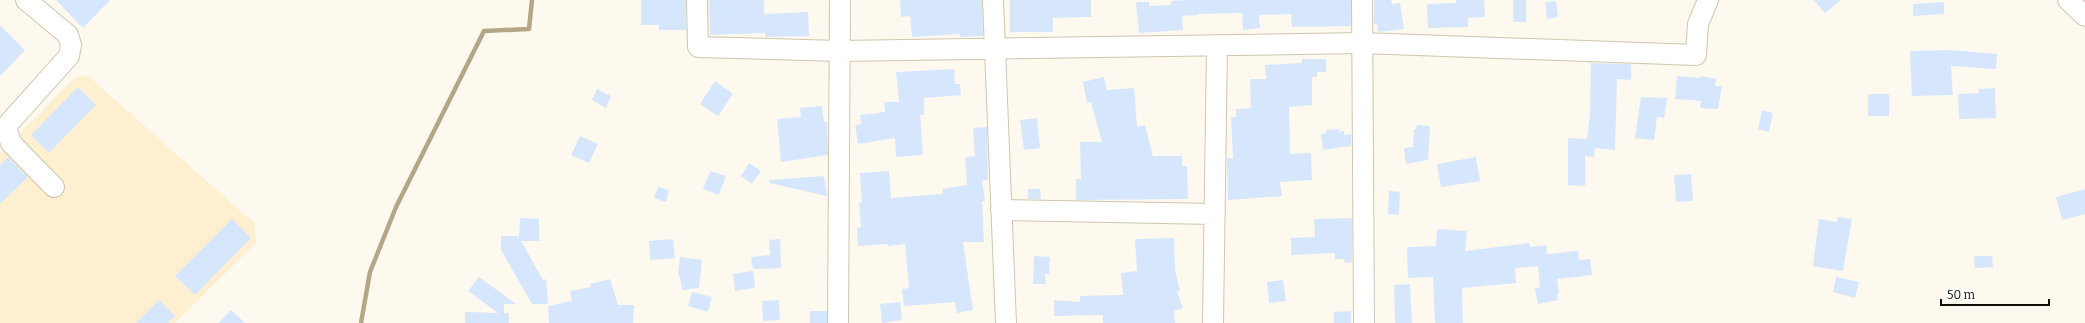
<svg xmlns="http://www.w3.org/2000/svg" width="2085" height="323" font-family="Bitter,serif">
<style>
.built{fill:#fdefcf}
.lines{fill:none;stroke-linecap:round;stroke-linejoin:round}
.stream{stroke:#b4a788;stroke-width:4.5}
.building{fill:#d6e7fd}
.minor-casing{stroke:#d0c6ae;stroke-width:22}
.minor{stroke:#fff;stroke-width:20}
</style>
<rect width="100%" height="100%" fill="#fdf9ef"/>
<path class="built" d="M88 76 255 224 256 243 175 323H0V154L75 77Z"/>
<g class="lines">
<path class="stream" d="M361 323 370 272 396 207 484 31 529 29 532 0"/>
</g>
<path class="building" d="M56 0H110L83 28Z
M641 0H686V30H659V25H641Z
M709 0H764V14L808 12 809 36 765 37V33L710 35Z
M900 0H982L983 36 960 37V34L912 37 910 16 901 17Z
M1010 0H1091V17L1053 18V32H1010Z
M1185 0H1351V26L1292 27 1291 14 1259 15 1260 28 1243 30 1242 13 1198 14V15L1182 16 1183 30 1139 33 1136 2H1149V6L1171 5V1Z
M1374 0H1391L1392 4 1400 3 1404 29 1378 32 1377 23 1374 24Z
M1456 0H1484L1485 17 1468 18V27L1428 28 1427 4 1456 3Z
M1513 0H1526V22H1513Z
M1814 0H1841L1825 13Z
M1556 1 1558 17 1547 19 1545 2Z
M1944 2V14L1913 16V4Z
M0 25 25 50 0 76Z
M1951 50 1997 54 1996 69 1951 66 1953 95 1912 96 1910 51Z
M1302 59H1326V72H1317V77H1312V105L1289 107 1290 154 1311 153 1312 180 1280 182 1282 196 1228 200 1227 158H1233L1231 117H1236V109L1251 108 1250 79H1266L1265 65 1302 63Z
M1591 63 1631 64V80L1617 79 1615 150 1595 148 1594 157 1585 156V186L1568 185V138L1587 139 1590 114Z
M954 69 955 84H960L961 95 924 98V115H920L923 155 896 157 895 138 858 144 855 125 861 124 860 115 885 112 884 102H899L896 72Z
M1677 76 1700 78V76L1716 79 1715 86 1722 87 1718 109 1700 108 1701 101 1675 99Z
M1104 77 1107 90 1134 88 1137 127 1145 125 1153 156H1182V166H1187L1188 199 1076 200V179H1081L1080 142H1102L1091 102 1087 103 1083 82Z
M715 81 733 94 718 116 700 104Z
M78 87 96 105 49 153 31 135Z
M1995 88 1996 118 1959 119 1958 94 1979 93 1978 89Z
M597 89 611 96 606 108 592 100Z
M1868 94H1889V116H1868Z
M1641 97 1667 98 1664 118 1657 117 1654 140 1635 138Z
M822 106 824 122H827L828 155 781 162 777 119 801 117 800 108Z
M1762 110 1773 113 1769 132 1758 129Z
M1037 118 1040 148 1024 150 1020 120Z
M1417 125 1430 126 1428 160 1406 164 1404 148 1413 147 1414 129H1416Z
M987 127 988 180 982 181 985 201H982L984 242H963L973 310 957 313 955 302 904 306 902 289 909 288 905 244 888 246V244L858 246 857 228 861 227 859 203 862 202 860 173 889 171 891 198 943 194 942 189 967 185 965 157 975 156 973 128Z
M1339 129V132L1344 131V135L1351 134V146L1323 150 1321 134 1326 133V130Z
M580 136 598 144 589 163 571 155Z
M8 157 28 177 0 204V165Z
M1476 157 1480 181 1441 187 1437 164Z
M749 163 761 171 752 184 741 176Z
M710 171 726 176 719 195 703 189Z
M1691 174 1693 201 1676 202 1674 175Z
M824 176 827 196 769 183V180Z
M658 187 669 190 666 202 654 198Z
M1028 189H1040L1041 199H1028Z
M2085 189V214L2062 220 2056 197Z
M1389 191 1400 192 1399 215 1388 214Z
M1838 217 1852 219 1843 271 1813 266 1819 219 1837 222Z
M520 218 539 219V241H521L543 280 546 279 548 304H532L501 250V236H518L519 239Z
M1352 218V262L1345 263 1344 259H1335V253L1291 255V238L1315 237 1314 219Z
M232 219 251 238 195 295 175 276Z
M1437 229 1467 231 1465 251 1529 243 1530 247 1546 245 1547 254 1578 251 1579 260 1590 259 1592 275 1557 279 1559 294H1557L1558 300 1538 304 1535 288H1540L1538 266 1515 268 1516 283 1462 288 1463 323H1435L1433 277 1408 278 1407 247 1436 246Z
M1174 238 1175 271 1180 291 1177 292 1183 308 1174 311 1175 323H1103V315L1054 316V300L1080 302V296L1123 295 1121 273 1137 271 1135 239Z
M673 239 675 258 650 260 649 241Z
M780 239 781 268 753 269 751 257 770 255 769 240Z
M1034 256 1050 257 1049 274H1045L1046 284H1033Z
M1974 256H1992L1993 267 1975 268Z
M680 257 702 260 699 288 682 290 680 276 678 275Z
M753 271 755 288 735 291 733 274Z
M479 277 516 304H504V313H509V323H465V312L498 313 468 291Z
M1836 277 1859 282 1855 298 1833 292Z
M610 279 618 305H634L633 323H549L548 306 572 301 570 291 591 287 590 284Z
M1283 280 1286 301 1269 303 1267 282Z
M1410 284 1412 323H1395L1394 285Z
M692 292 712 297 708 312 688 306Z
M159 300 175 316 168 323H136Z
M779 300 780 320 763 321 762 301Z
M900 302 902 320 882 323 880 304Z
M231 310 245 323H218Z
M810 311H827V323H810Z
M1351 311V323H1334V312Z"/>
<g class="lines">
<g class="minor-casing">
<path id="minor" d="M697 0 698 47 840 51 1362 43 1696 55 1698 24 1708 0
M993 0 1006 323
M1362 0 1364 323
M2068 0 2085 16
M6 127 11 143 54 187
M0 133 69 56 71 45 68 35 26 0
M1001 210 1215 214
M838 323 840 0
M1213 323 1217 45"/>
</g>
<use href="#minor" class="minor"/>
</g>
<path d="M1941 299v6h108v-6" fill="none" stroke="#110e06" stroke-width="2"/>
<text x="1947" y="299" font-size="12" fill="#110e06" stroke="#ffffff" stroke-width="3" paint-order="stroke">50 m</text>
</svg>
